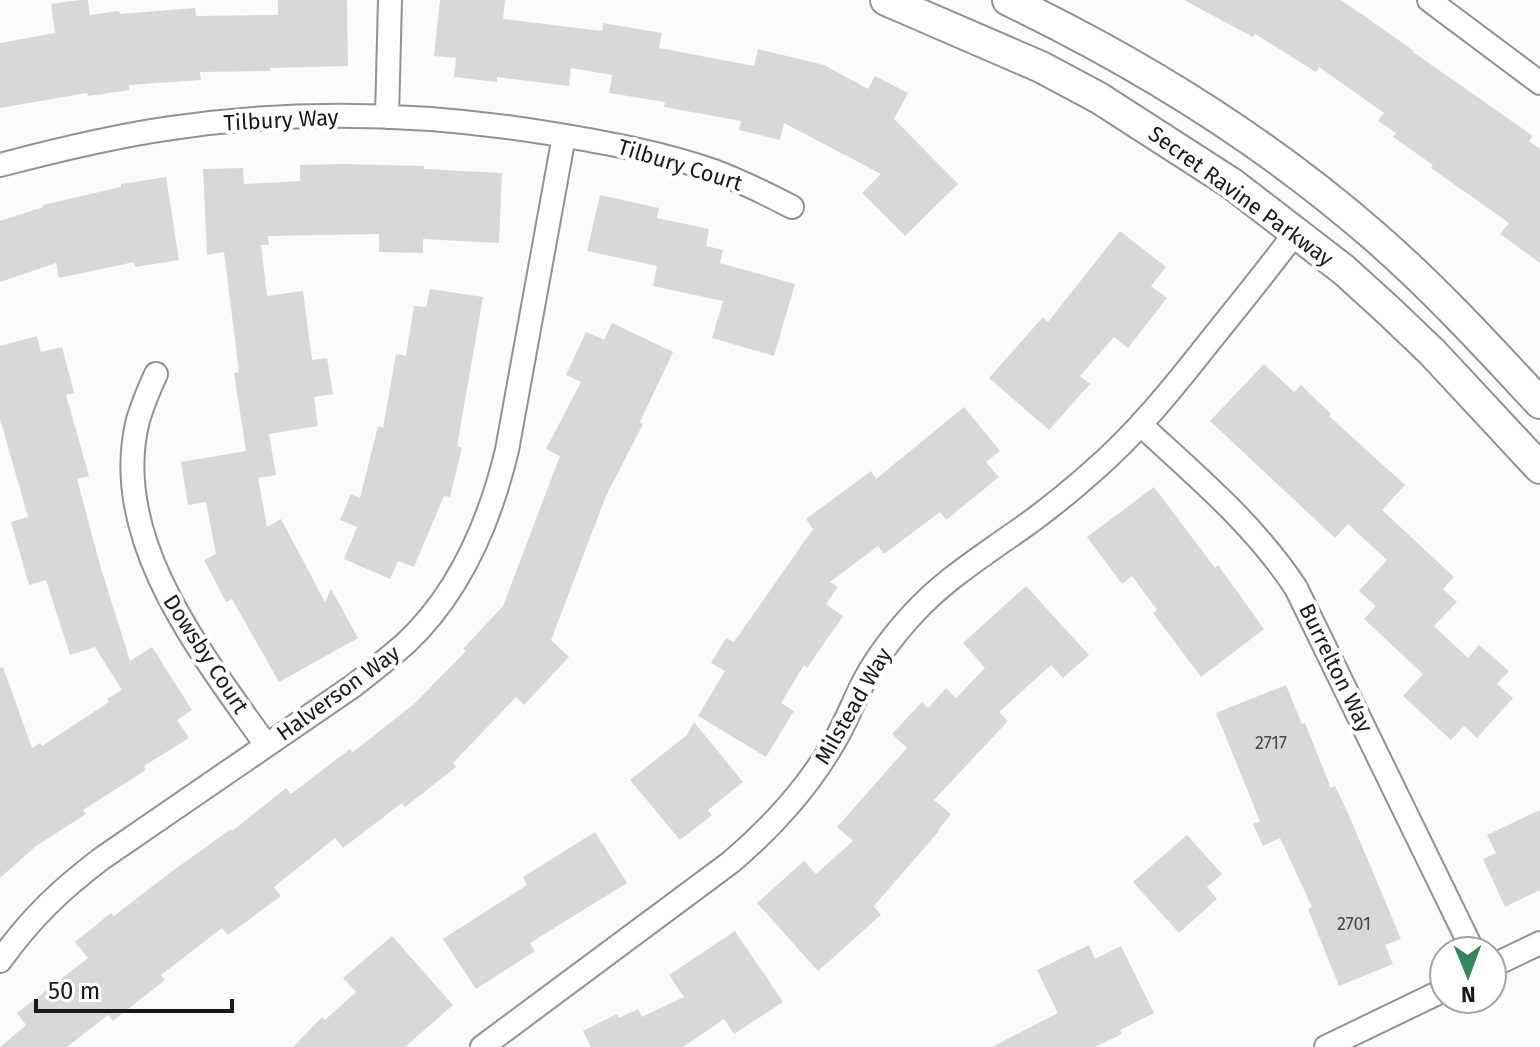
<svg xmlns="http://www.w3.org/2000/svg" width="1540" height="1047" font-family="'Fira Sans',sans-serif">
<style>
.building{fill:#d8d8d9}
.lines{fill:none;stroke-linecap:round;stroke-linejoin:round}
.street-casing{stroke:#919293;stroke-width:26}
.secondary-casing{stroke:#919293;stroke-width:34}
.street{stroke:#fff;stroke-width:22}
.secondary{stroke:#fff;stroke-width:30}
.labels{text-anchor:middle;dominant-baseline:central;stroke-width:8;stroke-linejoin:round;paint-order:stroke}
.number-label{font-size:18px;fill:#49494a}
.street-label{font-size:22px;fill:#19191a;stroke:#fff}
</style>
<rect width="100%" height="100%" fill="#fafbfc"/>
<path class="building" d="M80 0H88L90 15 119 11 120 14 195 8 196 16 278 15V0H347L348 66 270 68V71L200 72 201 80 129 85 130 90 88 96 87 93 0 108V43L55 33 51 4Z
M440 0H505L503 19 602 31 603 23 662 33 659 48 754 66 758 49 824 65 868 89 875 76 908 93 894 119 958 184 905 236 862 193 881 174 784 123 780 140 739 130 741 121 664 107 665 102 609 93 612 75 571 68 569 86 497 77V82L454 77 456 58 434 56Z
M1184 0H1340L1363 15 1414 51 1413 52 1533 136 1529 141 1540 149V263L1500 234 1509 223 1431 168 1433 165 1393 137 1396 133 1378 121 1384 113 1319 67 1316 72 1255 34 1253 37Z
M343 164 424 166V169L502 173 499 243 423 239V253L379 252V234L268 236 269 245H261L267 296 303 291 312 360 327 358 333 394 314 397 318 426 269 434 276 475 258 478 267 527 281 519 325 602 331 589 358 638 279 682 232 599 226 602 204 560 216 554 206 502 188 505 181 462 246 451 234 373 239 372 224 252 207 255 203 169 243 168 244 184 300 181V165Z
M166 177 179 260 135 267 134 262 59 278 56 263 0 282V221L43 207V205L121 187V184Z
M600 195 659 208 657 218 709 229 706 246 723 250 720 263 795 284 774 356 712 338 723 301 653 286 657 266 587 251Z
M1120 231 1166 267 1151 286 1167 298 1128 348 1114 337 1080 376 1090 384 1049 430 989 378 1043 317 1048 322Z
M430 289 483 297 457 446 462 448 450 497 444 496 414 567 398 561 390 579 344 559 357 527 340 520 351 494 360 498 378 426 383 428 396 354 406 356 414 306 426 307Z
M612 323 673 352 640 422 643 424 606 496 551 640 569 657 524 705 516 697 453 763 456 767 405 807 402 803 343 848 335 838 274 887 281 896 228 935 222 928 161 975 165 980 113 1021 108 1015 67 1047H0L26 1025 17 1013 88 958 75 942 111 913 114 916 171 872 231 829 232 831 286 788 291 794 350 749 353 752 414 704 466 651 463 649 503 606 560 456 546 449 581 382 566 375 586 332 604 340Z
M37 336 41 352 62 347 74 393 66 395 89 476 77 479 100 565 130 661 152 647 192 710 177 720 189 738 144 766 146 770 83 810 86 814 36 846 0 878V668L3 667 32 748 40 743 42 746 109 702 107 699 122 690 95 647 70 655 46 580 29 585 11 522 28 517 0 419V346Z
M1264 364 1294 392 1301 385 1331 414 1329 416 1405 485 1382 510 1454 577 1443 589 1457 602 1434 626 1468 658 1479 645 1509 671 1497 684 1513 698 1477 738 1464 726 1451 740 1403 696 1423 674 1364 619 1376 606 1359 591 1387 560 1348 524 1335 538 1210 421Z
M964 407 1000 451 986 462 999 477 946 520 940 512 884 554 878 546 830 582 838 587 826 604 843 616 807 668 804 665 781 703 794 711 766 757 698 716 725 671 711 663 726 638 734 642 813 529 806 519 871 471 876 479Z
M1154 487 1215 568 1218 565 1264 629 1201 677 1153 613 1157 610 1132 576 1122 584 1087 537Z
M1026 586 1089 655 1063 678 1051 665 999 712 1008 721 934 800 951 814 938 830 939 831 874 906 881 915 818 971 757 903 804 861 816 874 853 841 837 827 907 748 892 734 922 702 928 708 946 688 956 698 985 668 963 643Z
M1286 685 1302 724 1305 723 1331 788 1335 786 1351 820 1401 939 1385 945 1393 964 1339 986 1308 909 1312 907 1280 838 1263 846 1253 824 1260 821 1216 713Z
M694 722 743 782 708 810 712 815 680 840 630 780 687 735Z
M1540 810V890L1505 907 1483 859 1496 853 1487 835Z
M595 832 627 883 530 943 535 951 476 989 443 939 527 885 523 877Z
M1187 835 1222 874 1207 887 1217 899 1179 933 1133 882Z
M735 931 783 1002 734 1034 724 1019 683 1047H591L583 1031 617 1014 619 1018 638 1009 642 1017 684 997 669 975Z
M392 936 453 1005 405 1047H293L322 1017 325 1020 356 992 343 978Z
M1089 945 1095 959 1121 946 1154 1013 1120 1030 1122 1034 1095 1047H992L1058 1013 1037 970Z"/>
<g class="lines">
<g class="street-casing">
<path id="street" d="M1429 0 1540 83
M387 117 390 0
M0 165C57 150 114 136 172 128 299 109 428 113 554 134 608 143 663 153 714 171 741 181 767 194 792 207
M156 374C149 389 143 404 138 420 108 539 203 655 266 745
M1141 425C1197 477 1254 524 1296 588L1473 951
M0 961C31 918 59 891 101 859L353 686C371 672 389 658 406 643 460 592 490 521 507 450L564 136
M1492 966 1540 943
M482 1047 731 862C771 828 806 790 833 744 844 726 851 708 860 689 873 662 892 637 912 615 940 584 972 563 1006 539 1036 519 1065 496 1092 472 1137 433 1173 388 1210 341 1239 305 1268 269 1296 232
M1326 1047 1444 990"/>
</g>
<g class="secondary-casing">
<path id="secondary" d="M886 0 1041 67 1099 98 1231 183 1344 270 1389 311 1432 352 1540 468
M1008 0C1139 63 1264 140 1373 235 1433 287 1486 345 1540 403"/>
</g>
<use href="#street" class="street"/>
<use href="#secondary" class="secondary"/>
</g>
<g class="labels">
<g class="number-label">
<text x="1271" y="743">2717</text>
<text x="1354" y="924">2701</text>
</g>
<g class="street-label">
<text transform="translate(281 120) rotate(-3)">Tilbury Way</text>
<text transform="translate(680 165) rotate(17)">Tilbury Court</text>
<text transform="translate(1241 196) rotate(36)">Secret Ravine Parkway</text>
<text transform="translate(206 654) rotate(57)">Dowsby Court</text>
<text transform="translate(1336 668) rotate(64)">Burrelton Way</text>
<text transform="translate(338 693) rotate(-36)">Halverson Way</text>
<text transform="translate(853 706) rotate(-60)">Milstead Way</text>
</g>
</g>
<g transform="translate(1468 975) rotate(179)"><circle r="38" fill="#ffffff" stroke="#a3a3a3" stroke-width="2"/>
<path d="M0-6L14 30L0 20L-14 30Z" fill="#32885c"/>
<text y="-12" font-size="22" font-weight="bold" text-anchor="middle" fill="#19191a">N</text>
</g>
<path d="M36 999v12h196v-12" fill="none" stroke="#19191a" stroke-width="4"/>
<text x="48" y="999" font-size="24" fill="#19191a" stroke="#ffffff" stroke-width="6" paint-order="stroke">50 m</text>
</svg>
